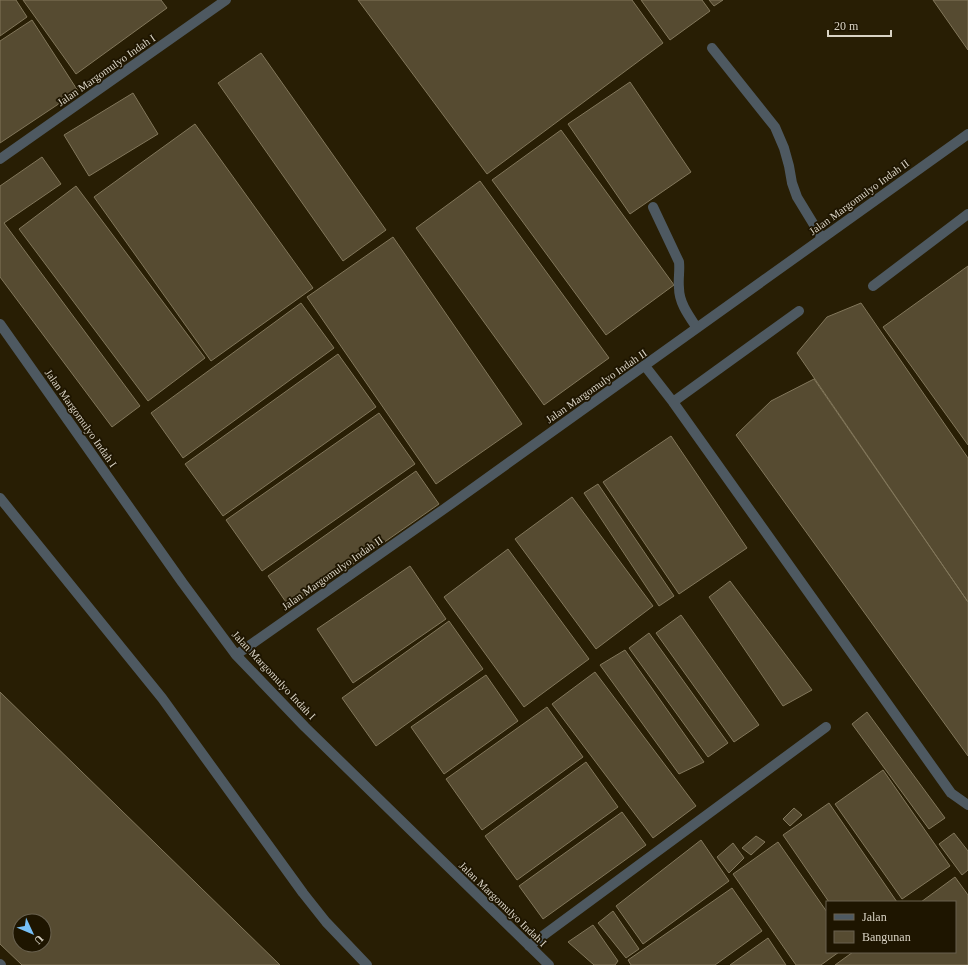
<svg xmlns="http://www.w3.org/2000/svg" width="968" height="965" font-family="Georgia,serif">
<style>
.building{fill:#564b31;stroke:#82775b;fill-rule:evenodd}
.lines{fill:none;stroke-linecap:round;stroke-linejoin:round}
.minor{stroke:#4e5961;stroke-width:10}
.labels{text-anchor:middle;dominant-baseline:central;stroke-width:3.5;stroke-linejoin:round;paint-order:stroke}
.street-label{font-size:11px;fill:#d9d3c4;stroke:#1e1500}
</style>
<rect width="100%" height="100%" fill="#281e04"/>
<path class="building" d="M0 0H16L27 17 0 36Z
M23 0H161L167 8 76 74Z
M358 0H632L663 43 487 174Z
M641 0H702L710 11 670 40Z
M709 0H723L714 6Z
M933 0H968V50Z
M32 20 78 91 0 143V41Z
M261 53 386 230 343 261 218 83Z
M630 82 691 172 630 214 568 124Z
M133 93 158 134 89 176 64 135Z
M195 124 313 288 211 361 94 197Z
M561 130 674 285 606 335 492 180Z
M42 157 61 184 4 223 140 406 112 427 0 277V186Z
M480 181 609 358 544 405 416 228Z
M76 186 205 358 148 401 19 229Z
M393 237 522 424 436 484 307 297Z
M968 266V445L883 327Z
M301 303 334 348 183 458 151 413Z
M861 303 968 458V602L797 353 827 317Z
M338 354 376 407 223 516 185 464Z
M814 379 968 602V756L736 435 771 401Z
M379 413 415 464 262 571 226 520Z
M671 436 747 548 679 594 603 482Z
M416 471 439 504 290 608 268 576Z
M598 484 674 596 659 606 584 493Z
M572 497 653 606 596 649 515 539Z
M508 549 589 659 524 707 444 597Z
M410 566 446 619 353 683 317 629Z
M730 581 812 690 783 706 709 597Z
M681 615 759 725 734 742 656 633Z
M449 621 483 669 376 746 342 698Z
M649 633 728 743 708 757 629 648Z
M625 650 704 762 679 774 600 665Z
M595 672 696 806 653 838 552 704Z
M486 675 518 721 444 774 411 727Z
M0 692 280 965H22L0 944ZM20 921H44V945H20Z
M547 707 583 757 482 830 446 779Z
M867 712 945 818 929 829 852 724Z
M586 762 618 807 517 880 485 836Z
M883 770 950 866 902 899 835 804Z
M829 803 897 902H829L783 835Z
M794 808 802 815 790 826 783 819Z
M622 812 646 845 543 919 519 886Z
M954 833 968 851V870L962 875 939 844Z
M756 836 765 842 751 855 742 848Z
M701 840 729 881 643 944 616 906Z
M778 842 827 912V952H839L821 965H796L733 874Z
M733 843 744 858 729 873 717 857Z
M955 877 968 895V965H835L853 952H955V902H921Z
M732 888 762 931 715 965H631L628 960Z
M613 911 639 949 626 958 598 923Z
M593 925 618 961 615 965H594L568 942Z
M768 938 786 965H730Z"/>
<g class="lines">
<path class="minor" d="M712 48 775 127 784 148 789 166 792 183 797 197 822 238
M0 159 226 0
M653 207 679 262C680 271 678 279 679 288 679 303 689 316 697 328
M873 286 968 214
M0 324 182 582 236 655 305 727 549 965
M645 366 673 402 799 311
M673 402 951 793 968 805
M0 498 162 698 303 893 326 922 367 965
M236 655 444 509 968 134
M529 946 826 727
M0 964 1 965"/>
</g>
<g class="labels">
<g class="street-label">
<text transform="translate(106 70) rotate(-35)">Jalan Margomulyo Indah I</text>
<text transform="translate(859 197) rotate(-36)">Jalan Margomulyo Indah II</text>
<text transform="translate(596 386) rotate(-35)">Jalan Margomulyo Indah II</text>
<text transform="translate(81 418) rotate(55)">Jalan Margomulyo Indah I</text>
<text transform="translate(332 573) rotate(-35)">Jalan Margomulyo Indah II</text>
<text transform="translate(274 675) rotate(47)">Jalan Margomulyo Indah I</text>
<text transform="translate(503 904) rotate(44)">Jalan Margomulyo Indah I</text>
</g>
</g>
<rect x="826" y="901" width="130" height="52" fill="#1e1500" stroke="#69614e"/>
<rect x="834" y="914" width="20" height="6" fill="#4e5961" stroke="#69614e"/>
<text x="862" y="921" font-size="12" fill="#d9d3c4">Jalan</text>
<rect x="834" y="931" width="20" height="12" fill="#564b31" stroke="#69614e"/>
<text x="862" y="941" font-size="12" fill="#d9d3c4">Bangunan</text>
<g transform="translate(32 933) rotate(134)"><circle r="19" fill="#1e1500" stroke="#69614e"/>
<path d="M0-3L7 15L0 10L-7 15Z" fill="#77c0f7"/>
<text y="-6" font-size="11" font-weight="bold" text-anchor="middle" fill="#d9d3c4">U</text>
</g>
<path d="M828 30v6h63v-6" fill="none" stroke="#d9d3c4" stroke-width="2"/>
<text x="834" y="30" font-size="12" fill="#d9d3c4" stroke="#1e1500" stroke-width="3" paint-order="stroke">20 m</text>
</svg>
